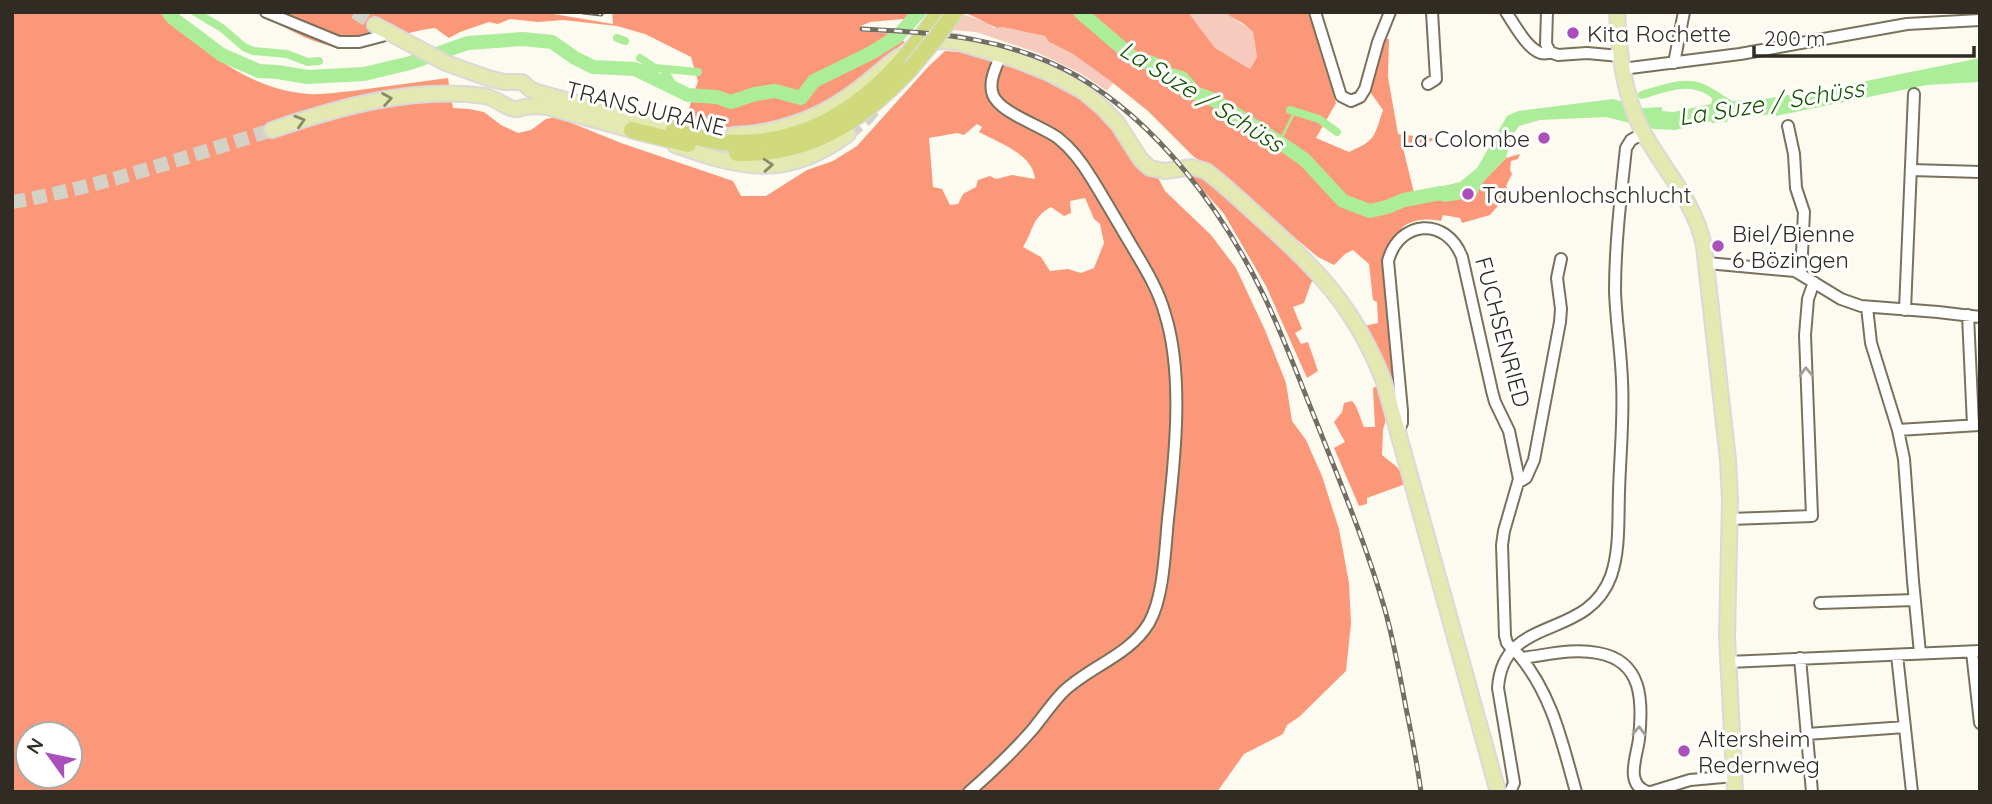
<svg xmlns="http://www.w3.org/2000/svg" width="1992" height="804" font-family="Quicksand,sans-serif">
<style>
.green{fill:#f6cabd}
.forest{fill:#fc987a;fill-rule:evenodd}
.water{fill:#aced9a}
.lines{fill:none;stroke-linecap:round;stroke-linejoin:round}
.stream{stroke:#aced9a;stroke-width:2.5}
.canal{stroke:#aced9a;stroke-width:8}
.river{stroke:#aced9a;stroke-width:14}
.major-tunnel{stroke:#d4d1c7;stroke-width:14;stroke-dasharray:14 7;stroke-linecap:butt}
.minor-casing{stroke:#79715c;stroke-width:14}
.major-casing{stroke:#dad9d7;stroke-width:18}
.highway-casing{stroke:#dad9d7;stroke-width:19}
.minor{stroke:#fff;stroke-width:10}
.major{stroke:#e3e9b1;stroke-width:14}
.highway{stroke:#d0da7d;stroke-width:16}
.rail-casing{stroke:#726e65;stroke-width:5}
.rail{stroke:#fff;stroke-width:2.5;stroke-dasharray:8;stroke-linecap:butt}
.highway-bridge-casing{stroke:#dad9d7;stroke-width:19;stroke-linecap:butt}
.highway-bridge{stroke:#d0da7d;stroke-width:16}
.oneway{stroke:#8a8a6a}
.oneway2{stroke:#a2a09c}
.poi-dot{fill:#ab4fba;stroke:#fff;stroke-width:2.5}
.labels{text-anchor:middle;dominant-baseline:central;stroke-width:6;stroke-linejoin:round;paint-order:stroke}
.poi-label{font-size:23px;fill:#302c23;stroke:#fff;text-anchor:start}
.street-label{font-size:23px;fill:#302c23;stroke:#fff}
.water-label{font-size:24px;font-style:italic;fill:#195500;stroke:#fff}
</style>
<rect width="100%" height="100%" fill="#fdfaf0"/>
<path class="green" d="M1188 12H1227C1233 20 1246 25 1253 32L1257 57 1250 69 1215 48Z
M963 14 990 24 993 28 1002 27 1045 36 1049 42 1073 54 1113 83 1107 91 1080 73 1038 53 976 32 951 30Z"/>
<path class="forest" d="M12 12H162C203 51 250 90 309 94 324 95 338 92 352 91 384 87 416 82 448 78L453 108 469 109 484 112 501 125 518 133 531 130 546 119 557 117 621 143 733 181 741 196H766L807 170 833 161 857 146 928 67 945 51 1001 55 1073 85 1154 170 1165 191 1211 235 1236 268 1265 330 1286 383 1292 421 1306 440 1322 476 1339 529 1349 583 1351 623 1346 671 1299 717 1287 725 1283 734 1244 754 1217 792H12ZM977 124 982 127 979 132C999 143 1033 154 1035 179L1012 175 996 179 990 176 978 180 976 187 963 194 958 204 950 205 942 189 933 187 929 138 957 133 964 135ZM1085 198 1094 219 1100 224 1104 243 1094 268 1081 273 1068 269 1050 271 1041 257 1023 247C1034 230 1031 218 1051 207L1064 216 1071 213 1070 201ZM28 734H70V776H28Z
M258 12H542L613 24 612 12H931L904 19 870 22 861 26V31L893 34 905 42C862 77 826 109 771 122 755 125 738 128 722 127 710 126 697 123 685 121L698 81 691 57 645 34 617 26 563 20 538 22 510 19 498 24 489 22 460 32 449 38 435 28C419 30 403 34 387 39 379 42 369 47 361 48 324 52 289 30 258 12Z
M948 12H1188L1215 48 1250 69 1257 57 1253 32 1244 24 1230 16 1227 12H1310L1336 103 1316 138 1349 152C1376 140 1374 137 1383 110L1368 89 1386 39H1389L1388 77 1398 134 1439 139 1403 148 1414 193 1475 197 1483 182 1506 158 1520 154 1518 159 1511 161 1510 170 1512 174 1506 186 1510 192 1490 215 1462 223 1460 218 1443 215 1441 221C1427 218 1413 219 1401 228L1402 232 1392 242 1398 395 1364 326 1378 323 1377 302 1373 300 1369 264 1353 250 1345 254 1334 265 1318 257 1206 164 1194 157 1148 111 1113 83 1073 54 1049 42 1045 36 1002 27 997 28 968 14Z
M1189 174 1203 176 1296 257 1315 279 1311 283 1304 303 1293 307 1302 329 1295 333 1301 344 1308 342 1318 371 1307 378 1266 286 1224 214Z
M1377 386 1388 413 1383 430 1382 455 1397 467 1408 483 1367 498V504L1359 506 1334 448 1345 442 1334 422 1342 412 1344 403 1352 401C1358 407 1360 418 1364 427H1375L1373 388Z"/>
<path class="water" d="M1980 58V82L1927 85 1776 116 1775 114 1728 119 1727 122 1712 123 1711 121 1675 130 1654 129 1606 117 1540 120 1519 126 1512 136 1506 158 1483 182 1475 197 1445 202 1414 193 1460 182 1477 168 1507 116 1518 111 1613 99 1644 108 1662 107V111L1673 112 1711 104 1715 90 1732 101 1764 99 1826 89Z"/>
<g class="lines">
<path class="stream" d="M1279 143 1294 113"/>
<path class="canal" d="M195 12 222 28 244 47 253 51 287 54 308 62 319 61
M617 38 625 41
M640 58 655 68
M635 69 655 68 698 72
M663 69 675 88
M1642 95C1670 86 1696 75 1720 100
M1290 110 1319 119 1337 132"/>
<path class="river" d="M168 12 174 19 222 55 259 71 278 72 307 77 364 74 410 63 468 43 523 39 552 42 575 58 593 67 635 69 688 95 717 97 731 102 755 94 775 91 801 98 814 81 871 53 897 37 919 12
M1080 12 1136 60 1142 62H1148L1154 64 1160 72 1182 78 1195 93 1214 100 1288 148 1305 160 1343 201 1370 211 1387 207 1404 200 1441 193"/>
<path class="major-tunnel" d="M355 12 375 25
M848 134 867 118 877 105
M12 202C101 187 186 157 272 130"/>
<g class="minor-casing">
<path id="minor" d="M266 12 339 42H359L382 36
M1315 12 1341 96 1351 101 1360 97 1365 89 1378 42 1390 12
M1506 12C1515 25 1533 61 1550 52L1558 55 1587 53 1620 56
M1547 12 1546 44 1550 52
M1674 63 1684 12
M1622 69 1740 54 1907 24 1980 20
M1428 84 1436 79 1432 12
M1788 126 1794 154 1796 188 1804 212 1801 274
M1911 170 1980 172
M1707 263 1795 271 1841 299 1861 306 1938 312 1980 317
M1867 307 1871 343 1898 430 1904 459 1913 581 1920 653
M1905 310 1914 94
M1968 315 1973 425
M1398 430 1402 423V411L1388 261C1399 220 1446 216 1462 257L1492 391 1495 402 1509 431 1519 479 1504 531 1502 545 1505 636 1507 643 1512 649
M1898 430 1979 425
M1519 482 1526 478 1534 460 1560 322 1561 309 1557 278 1561 259
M1729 519 1812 516 1805 335 1808 299 1814 282
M1820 603 1915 600
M1972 652 1980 723
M1518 654C1552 694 1562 742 1576 792
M1897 655 1912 792
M1522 658C1547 655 1573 648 1598 653 1643 661 1643 701 1639 739 1637 756 1624 785 1648 792
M1800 658 1812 792
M1728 662 1980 651
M1807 734 1905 727
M969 792C992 772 1013 752 1033 729 1043 717 1052 703 1063 692 1090 666 1129 656 1149 623 1164 597 1165 549 1168 519 1175 457 1184 374 1165 314 1158 288 1143 265 1130 243 1117 221 1105 200 1092 179 1083 164 1072 149 1058 138 1042 126 1000 113 993 95 988 82 996 67 1001 55
M1510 792 1514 783 1513 777 1498 688C1503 613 1587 642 1611 576 1620 550 1618 520 1619 492 1620 455 1624 418 1622 381 1621 351 1616 321 1615 291 1615 244 1621 195 1626 148L1631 140 1644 133
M1651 792 1690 780 1734 776"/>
</g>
<g class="major-casing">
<path id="major" d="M1617 12C1619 52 1623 92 1641 128 1663 170 1694 199 1704 246L1728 460 1730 500 1727 636 1735 792
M375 25 446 63 488 78 504 82H522L530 89 540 93 685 132
M925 44 941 41 956 42 1014 59 1049 73 1083 91 1103 108 1118 124 1141 160 1150 168 1165 171 1193 167 1206 171C1225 185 1242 202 1259 217 1317 268 1356 309 1384 382L1498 792
M272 130C339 107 413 86 485 96 496 98 504 107 514 109 520 110 519 108 525 107 532 106 540 106 547 107L643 133
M733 135C774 134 815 120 849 96 867 84 882 68 900 56
M675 145C742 169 787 180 848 134"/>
</g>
<g class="highway-casing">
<path id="highway" d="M632 130 688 144
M674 130C689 135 705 140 721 142 818 151 889 88 939 12
M737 153C811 155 861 121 910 69"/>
</g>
<use href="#minor" class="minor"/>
<use href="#major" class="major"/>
<use href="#highway" class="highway"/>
<g class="rail-casing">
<path id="rail" d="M583 12 601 14
M862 29C939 33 1008 37 1077 76 1159 124 1222 210 1263 294 1284 337 1300 382 1318 426 1342 487 1367 547 1385 610 1394 642 1400 676 1406 708 1412 736 1417 764 1421 792"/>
</g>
<use href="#rail" class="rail"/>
<g class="highway-bridge-casing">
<path id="highway-bridge" d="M910 69 935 39 955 12"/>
</g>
<use href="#highway-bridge" class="highway-bridge"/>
</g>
<defs><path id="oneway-chevron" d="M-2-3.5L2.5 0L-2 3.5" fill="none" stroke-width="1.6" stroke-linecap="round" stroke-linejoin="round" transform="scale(1.75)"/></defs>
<g class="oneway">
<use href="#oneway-chevron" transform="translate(387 99) rotate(-9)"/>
<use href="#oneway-chevron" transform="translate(300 121) rotate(-17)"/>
<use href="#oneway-chevron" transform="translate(768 165) rotate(-4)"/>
</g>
<g class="oneway2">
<use href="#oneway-chevron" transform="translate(1806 372) rotate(-92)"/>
<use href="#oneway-chevron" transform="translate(1639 731) rotate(-88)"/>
</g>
<g class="poi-dot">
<circle cx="1573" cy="33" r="7"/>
<circle cx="1544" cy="138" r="7"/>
<circle cx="1468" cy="194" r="7"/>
<circle cx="1718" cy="246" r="7"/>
<circle cx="1684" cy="751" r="7"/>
</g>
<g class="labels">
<g class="poi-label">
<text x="1587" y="33">Kita Rochette</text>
<text x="1530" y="138" text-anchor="end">La Colombe</text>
<text x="1482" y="194">Taubenlochschlucht</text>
<text x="1732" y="233">Biel/Bienne<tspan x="1732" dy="26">6 Bözingen</tspan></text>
<text x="1698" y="738">Altersheim<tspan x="1698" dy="26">Redernweg</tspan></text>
</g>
<g class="street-label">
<text transform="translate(646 108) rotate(14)">TRANSJURANE</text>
<text transform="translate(1503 332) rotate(75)">FUCHSENRIED</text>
</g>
<g class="water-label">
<text transform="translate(1202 96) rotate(32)">La Suze / Schüss</text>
<text transform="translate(1771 102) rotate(-9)">La Suze / Schüss</text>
</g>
</g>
<rect width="1992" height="804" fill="none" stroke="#302c23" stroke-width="28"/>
<g transform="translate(49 755) rotate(303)"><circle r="33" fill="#ffffff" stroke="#acaba7" stroke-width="2"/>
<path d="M0-5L12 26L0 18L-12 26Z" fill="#ab4fba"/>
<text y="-10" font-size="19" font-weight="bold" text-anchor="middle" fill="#302c23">N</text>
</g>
<path d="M1754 46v10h220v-10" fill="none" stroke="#302c23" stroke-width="3.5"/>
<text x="1764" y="46" font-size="21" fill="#302c23" stroke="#ffffff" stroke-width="5" paint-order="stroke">200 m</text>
</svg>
